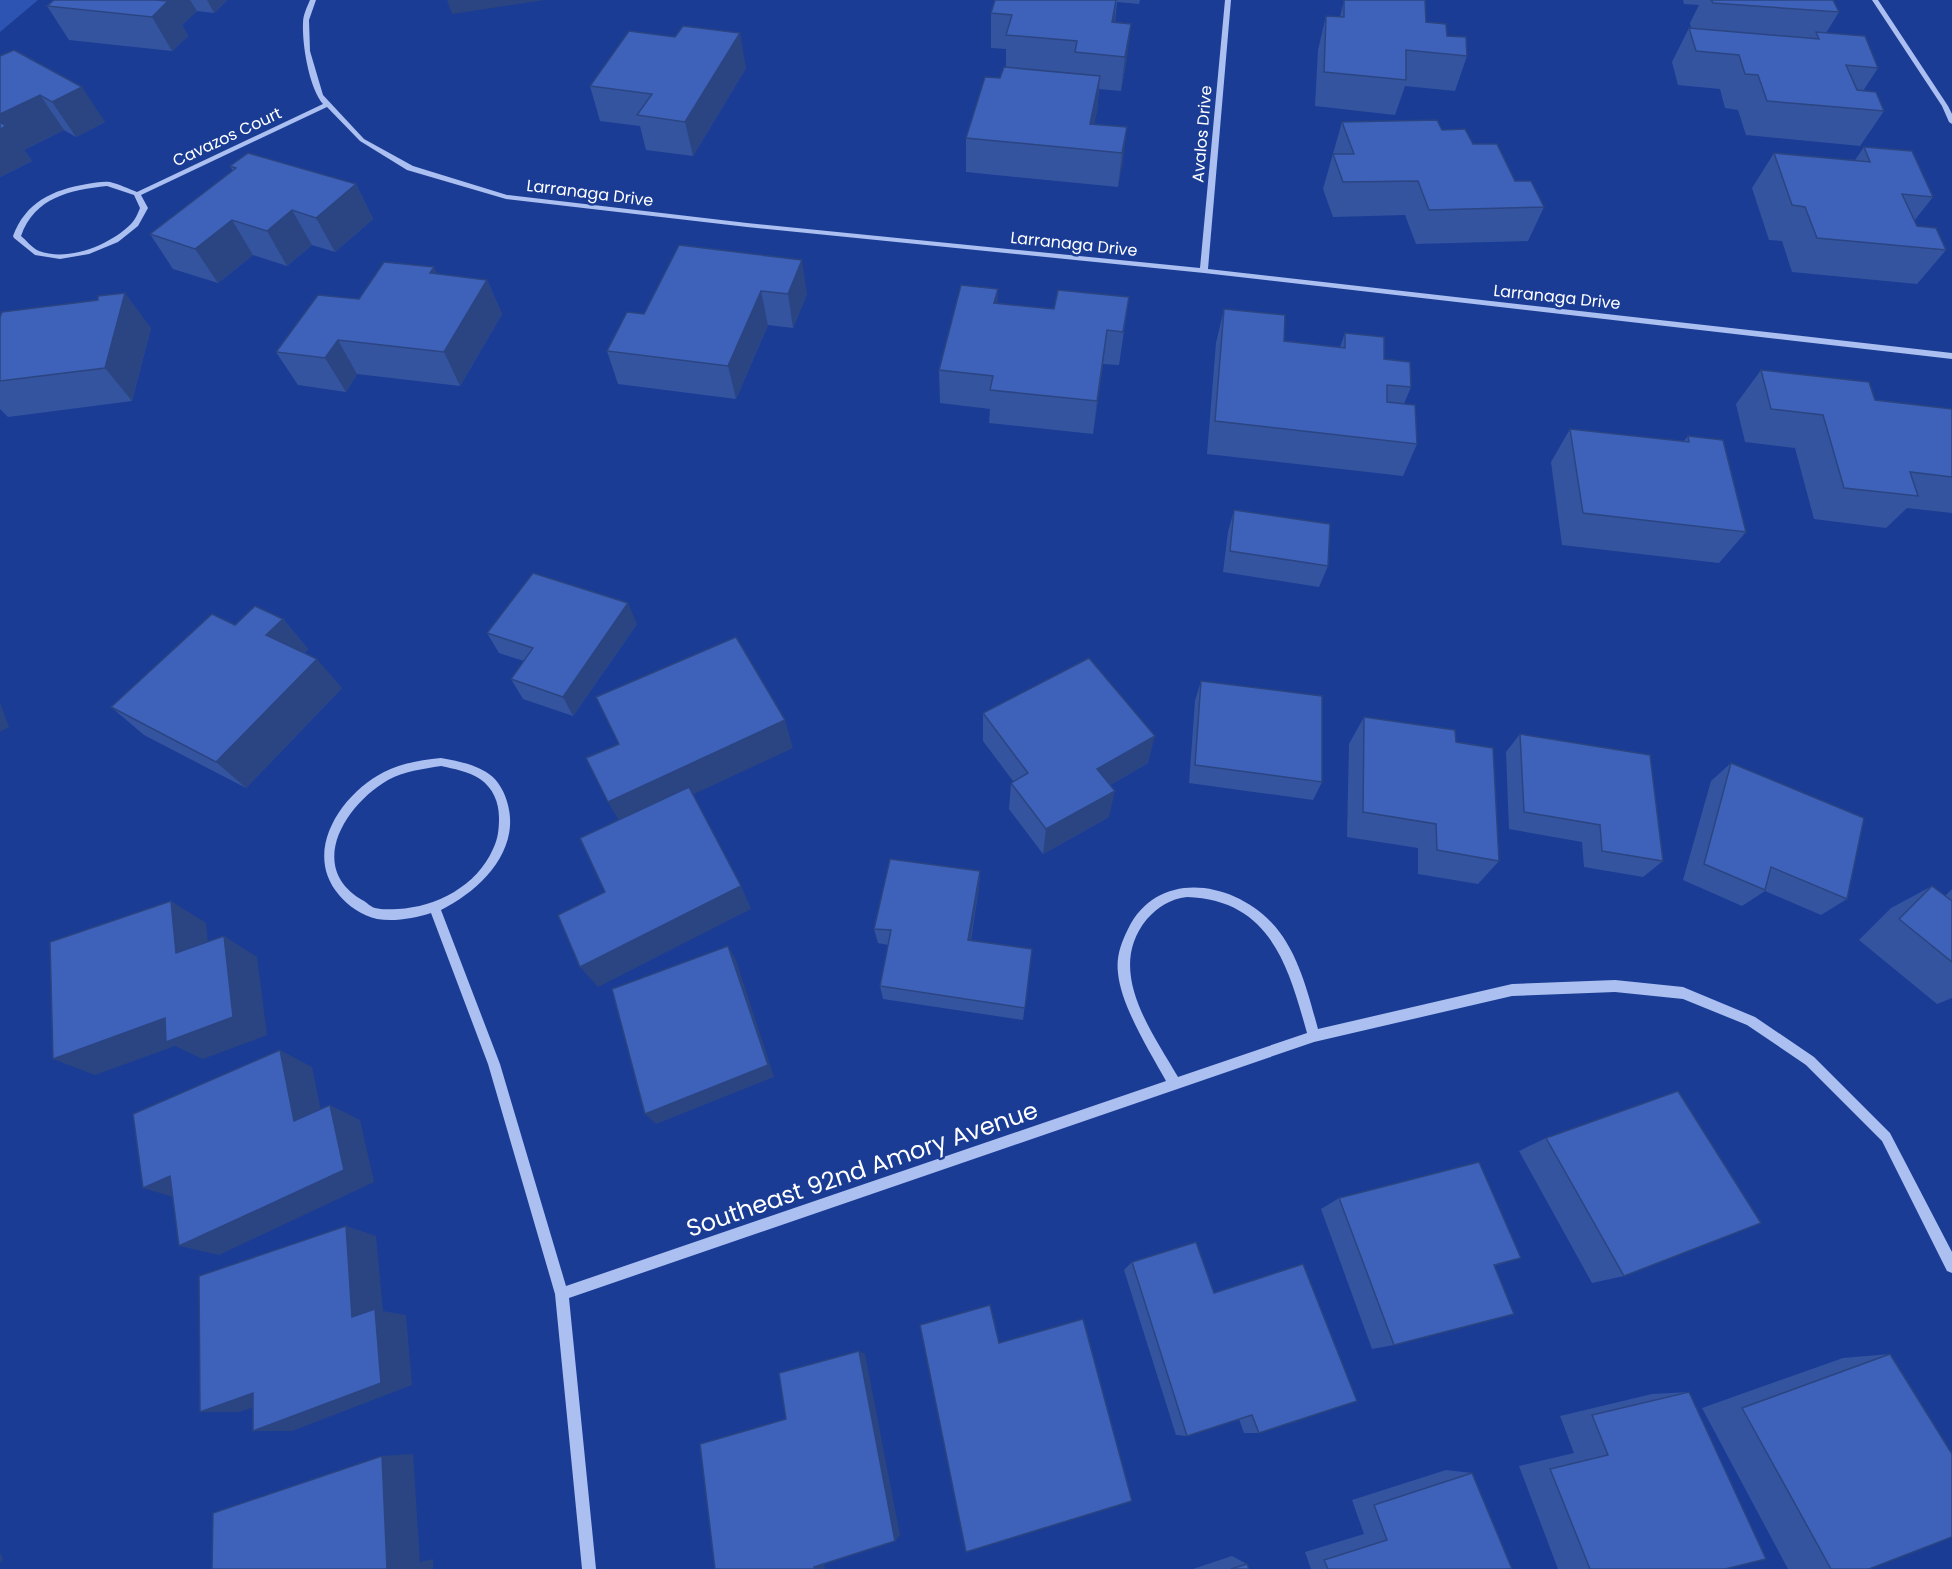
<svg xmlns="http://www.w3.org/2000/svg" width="1952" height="1569" font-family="Poppins,sans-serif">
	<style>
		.green { fill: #2d54b2 }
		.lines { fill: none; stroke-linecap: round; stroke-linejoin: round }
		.minor { fill: #abbff0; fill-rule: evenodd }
		.wall { fill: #3554a0 }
		.shaded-wall { fill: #2b4582 }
		.building { fill: #3e62ba; stroke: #2b4582; stroke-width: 1.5 }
		.labels { text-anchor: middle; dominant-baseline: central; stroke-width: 5; stroke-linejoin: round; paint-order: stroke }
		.far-street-label { font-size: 16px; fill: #fff; stroke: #1a3c94 }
		.near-street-label { font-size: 24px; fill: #fff; stroke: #1a3c94 }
	</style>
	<rect width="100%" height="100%" fill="#1a3c94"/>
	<polygon class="green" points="0,0 38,0 0,32"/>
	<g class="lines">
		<g class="minor">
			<path d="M310,0H316L309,20L310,51L323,95L364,139L413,166L507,195L747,223L1200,268L1225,0H1231L1208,269L1952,353V359L1204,273L747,227L506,199L407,170L360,141L327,107L141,195L148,208L138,226L118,242L89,254L60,259L35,255L14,238L13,236C26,202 52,190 87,184C94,183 103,181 110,182C119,184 129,189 137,192L323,104C309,88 302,44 303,23C303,15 307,7 310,0ZM107,186L134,195L140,208C138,213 135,220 131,224C110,245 68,262 39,251C32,248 26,240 21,236C35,197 70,190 107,186Z"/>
			<polygon points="1872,0 1878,0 1948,106 1952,114 1952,124 1949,122 1942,106"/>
			<path d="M441,758C457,761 475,764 489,774C499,781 505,793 508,805C520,852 479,891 441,910L500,1064L566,1286L1166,1081C1150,1052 1121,1006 1118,973C1116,957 1121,943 1128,929C1157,870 1230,880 1271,922C1298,950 1308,993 1318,1029L1512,984L1615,980L1683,987L1755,1017L1814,1057L1890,1133L1952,1252V1273L1947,1271L1882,1141L1806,1065L1747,1025L1683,999L1615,992L1512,996L1314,1042L569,1298L596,1569H582L555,1294L488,1064L431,913C415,918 395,922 377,919C363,916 348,906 339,895C302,852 341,794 384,772C402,763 421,760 441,758ZM441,766C454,769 468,771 480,779C493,788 499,802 499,818C499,829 498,839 493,849C477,886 436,907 398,909C391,909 382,910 375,908C371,907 367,903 364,901C305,868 345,805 388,780C404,771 423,769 441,766ZM1187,897C1270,900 1288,965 1307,1033L1178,1077C1151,1030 1105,970 1147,919C1158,907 1170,899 1187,897Z"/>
		</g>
	</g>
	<g class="wall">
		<polygon points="54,0 227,0 214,13 197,11 182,25 188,36 172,51 69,40 47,6"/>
		<polygon points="995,0 1140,0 1139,4 1117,2 1115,22 1127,58 1121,91 1099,89 1097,111 1094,124 1127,127 1118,187 966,172 966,138 1006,68 1006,49 991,48 991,13"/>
		<polygon points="1344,0 1426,22 1447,36 1467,56 1455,91 1405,86 1395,115 1315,106 1318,50 1326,16 1340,17"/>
		<polygon points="1683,0 1833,0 1839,12 1826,33 1878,68 1863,91 1884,111 1860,146 1746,135 1738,110 1725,108 1720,89 1678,85 1672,62 1689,28 1691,28 1690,23 1699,5 1684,4"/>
		<polygon points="0,56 105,122 76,137 64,130 24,150 32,161 0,177"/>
		<polygon points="746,68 693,156 646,150 640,126 600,121 590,86"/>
		<polygon points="1342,122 1442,130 1473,144 1544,207 1528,241 1416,244 1405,215 1333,217 1323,189"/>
		<polygon points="1864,147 1933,197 1914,221 1917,226 1946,250 1917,284 1792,272 1782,241 1769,240 1752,188 1774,153 1855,160"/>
		<polygon points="230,166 356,184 373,219 335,252 312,245 287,266 253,255 218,283 173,269 150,234 233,171"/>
		<polygon points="679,245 807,294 793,328 768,325 736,399 618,384 607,351 644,314"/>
		<polygon points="437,274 487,280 502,314 460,386 357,374 346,392 298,385 276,352 359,299"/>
		<polygon points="998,289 997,304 1054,309 1129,297 1119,365 1103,364 1093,434 989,423 990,409 940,403 939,370"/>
		<polygon points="98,300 151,328 132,401 8,417 0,409 0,317"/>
		<polygon points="1224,309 1284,341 1340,347 1345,333 1384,359 1411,387 1404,404 1417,444 1403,476 1207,454 1216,343"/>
		<polygon points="1761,370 1875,400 1952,409 1952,513 1907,508 1886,528 1814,519 1795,448 1745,442 1736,404"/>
		<polygon points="1570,429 1684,441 1688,436 1746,532 1719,563 1562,545 1551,462"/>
		<polygon points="1234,510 1328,566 1319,587 1223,572 1228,532"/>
		<polygon points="283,619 308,649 304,653 342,688 246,788 144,735 111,707 235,625"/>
		<polygon points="637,624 573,716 523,699 511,679 524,661 499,653 487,633"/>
		<polygon points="1201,681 1322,782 1313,800 1189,783 1195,701"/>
		<polygon points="983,713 1148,763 1110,785 1109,817 1043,854 1009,809 1011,783 1013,781 983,741"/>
		<polygon points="1364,717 1456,742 1499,861 1478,884 1418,874 1418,848 1347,837 1349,744"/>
		<polygon points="1520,734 1663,861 1643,877 1584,867 1582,842 1509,829 1506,752"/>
		<polygon points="1731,763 1847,899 1821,915 1765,891 1742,906 1683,880 1711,781"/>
		<polygon points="980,871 979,887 971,940 1032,949 1023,1020 883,999 880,986 888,945 878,943 874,929"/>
		<polygon points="1932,886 1945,896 1952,889 1952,998 1937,1004 1859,940 1891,908"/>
		<polygon points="1546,1138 1624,1276 1592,1283 1519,1151"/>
		<polygon points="1339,1198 1521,1258 1494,1266 1394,1345 1372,1349 1321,1209"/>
		<polygon points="1196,1242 1259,1433 1244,1433 1239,1419 1187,1436 1176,1435 1124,1270 1132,1262"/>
		<polygon points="1890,1354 1869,1569 1788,1569 1702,1408 1843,1358"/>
		<polygon points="1689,1392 1725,1569 1558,1569 1519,1466 1574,1453 1560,1416 1652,1394"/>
		<polygon points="1446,1470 1472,1473 1512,1569 1311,1569 1305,1552 1364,1534 1352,1500"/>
		<polygon points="1232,1556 1247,1564 1249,1569 1193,1569"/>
	</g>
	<g class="shaded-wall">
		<polygon points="153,0 190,0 197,11 182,25 188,36 172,51 152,17"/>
		<polygon points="207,0 227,0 214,13"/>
		<polygon points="447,0 545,0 452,14"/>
		<polygon points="1116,0 1114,29 1109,57 1112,22"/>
		<polygon points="1131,24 1127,58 1121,91 1125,57"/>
		<polygon points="740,33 746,68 693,156 685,122"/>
		<polygon points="1100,76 1097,111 1089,149 1090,124"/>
		<polygon points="82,87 105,122 76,137 52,102"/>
		<polygon points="40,95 64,130 24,150 32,161 0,177 0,114"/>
		<polygon points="1127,127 1123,162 1118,187 1122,153"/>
		<polygon points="356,184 373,219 335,252 316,218"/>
		<polygon points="292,210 312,245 287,266 267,231"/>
		<polygon points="232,220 253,255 218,283 195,249"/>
		<polygon points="802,260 807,294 793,328 788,294"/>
		<polygon points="434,267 450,302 430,273"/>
		<polygon points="487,280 502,314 460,386 444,352"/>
		<polygon points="998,289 997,323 994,303"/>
		<polygon points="761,291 768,325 736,399 728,366"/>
		<polygon points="125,293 151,328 132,401 105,368"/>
		<polygon points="1107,330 1103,364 1093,434 1097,401"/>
		<polygon points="338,340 357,374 346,392 325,358"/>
		<polygon points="628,603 637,624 573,716 563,697"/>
		<polygon points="283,619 308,649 293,664 266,635"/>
		<polygon points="317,659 342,688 246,788 216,762"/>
		<polygon points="0,703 9,727 0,732"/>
		<polygon points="785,720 793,748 623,827 608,802"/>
		<polygon points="1155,736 1148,763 1092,795 1097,769"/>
		<polygon points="1115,791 1109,817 1043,854 1046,829"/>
		<polygon points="980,871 979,887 968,954 968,940"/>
		<polygon points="741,886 751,909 598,987 580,967"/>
		<polygon points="171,901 206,923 211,973 176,953"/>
		<polygon points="224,936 257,957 267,1035 203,1059 175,1046 95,1075 53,1059"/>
		<polygon points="728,946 736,960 774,1077 656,1124 645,1114"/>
		<polygon points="280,1050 312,1067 326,1135 294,1121"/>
		<polygon points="330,1105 360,1120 374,1182 219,1255 179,1246"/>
		<polygon points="170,1176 183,1200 143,1188"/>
		<polygon points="346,1226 376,1236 383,1311 406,1315 412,1385 292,1431 253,1431 352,1317"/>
		<polygon points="859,1351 865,1354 900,1535 895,1541"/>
		<polygon points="253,1393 290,1394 240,1412 200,1412"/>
		<polygon points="413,1454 420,1562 433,1559 433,1569 387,1569 382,1456"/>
		<polygon points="0,1552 3,1560 0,1563"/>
		<polygon points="823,1559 825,1569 815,1569 814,1567"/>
	</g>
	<g class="building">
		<polygon points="54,0 155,0 168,1 152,17 47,6"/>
		<polygon points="995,0 1116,0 1112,22 1131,24 1125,57 1075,52 1077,41 1006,35 1012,15 991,13"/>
		<polygon points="1344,0 1425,0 1426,22 1446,24 1447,36 1466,37 1467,56 1406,50 1406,80 1324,72 1326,16 1344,17"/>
		<polygon points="1711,0 1833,0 1839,12 1713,3"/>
		<polygon points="683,26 740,33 685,122 637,115 652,94 590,86 629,31 675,37"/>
		<polygon points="1689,28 1819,39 1816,32 1865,36 1878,68 1846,65 1857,90 1876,92 1884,111 1767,101 1758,75 1745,74 1739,55 1696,51"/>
		<polygon points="14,50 82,87 52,102 40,95 0,114 0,56"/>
		<polygon points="1004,67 1100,76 1090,124 1127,127 1122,153 966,138 985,77 1000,78"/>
		<polygon points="1437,120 1442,130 1465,129 1473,144 1497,144 1515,181 1531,181 1544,207 1429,210 1418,181 1343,182 1333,154 1354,154 1342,122"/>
		<polygon points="0,122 6,126 0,129"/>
		<polygon points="1864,147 1912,151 1933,197 1902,194 1917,226 1936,228 1946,250 1817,238 1805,207 1792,205 1774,153 1870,162"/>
		<polygon points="248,153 356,184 316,218 292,210 267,231 232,220 195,249 150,234 236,168 230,166"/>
		<polygon points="679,245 802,260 788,294 761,291 728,366 607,351 627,312 644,314"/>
		<polygon points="384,262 434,267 430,273 487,280 444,352 338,340 325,358 276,352 318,295 359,299"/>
		<polygon points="961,285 998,289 994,303 1054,309 1058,290 1129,297 1123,332 1107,330 1097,401 990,390 993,376 939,370"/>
		<polygon points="125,293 105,368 0,381 0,317 2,312 98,300 98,296"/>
		<polygon points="1224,309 1285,315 1284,341 1345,348 1345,333 1384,337 1384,359 1410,362 1411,387 1387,385 1387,402 1415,405 1417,444 1215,421"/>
		<polygon points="1761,370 1869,382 1875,400 1952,409 1952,477 1910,472 1918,496 1844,488 1823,415 1771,409"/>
		<polygon points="1570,429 1689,442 1688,436 1723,440 1746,532 1583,513"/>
		<polygon points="1234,510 1330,524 1328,566 1230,551"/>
		<polygon points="533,573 628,603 563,697 511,679 533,648 487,633"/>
		<polygon points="255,606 283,619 266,635 317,659 216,762 111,707 212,614 235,625"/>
		<polygon points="736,637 785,720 608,802 586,758 619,744 596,697"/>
		<polygon points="1089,658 1155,736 1097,769 1115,791 1046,829 1011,783 1028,773 983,713"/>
		<polygon points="1201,681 1322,696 1322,782 1195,765"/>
		<polygon points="1364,717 1455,730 1456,742 1493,748 1499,861 1437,850 1436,824 1363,812"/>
		<polygon points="1520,734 1650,755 1663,861 1602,851 1600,825 1524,812"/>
		<polygon points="1731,763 1864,818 1847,899 1771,867 1765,890 1704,864"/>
		<polygon points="689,787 741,886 580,967 558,915 605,892 580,838"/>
		<polygon points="890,859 980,871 968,940 1032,949 1025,1008 880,986 891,930 874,929"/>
		<polygon points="1932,886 1952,901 1952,962 1899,919"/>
		<polygon points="171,901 176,953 224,936 233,1017 166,1042 165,1018 53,1059 50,942"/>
		<polygon points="728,946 768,1065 645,1114 612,989"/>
		<polygon points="280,1050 294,1121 330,1105 344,1170 179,1246 170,1176 143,1188 133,1114"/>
		<polygon points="1678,1091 1761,1223 1624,1276 1546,1138"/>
		<polygon points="1479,1162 1521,1258 1494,1265 1514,1314 1394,1345 1339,1198"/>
		<polygon points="346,1226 352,1317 375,1309 381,1383 253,1431 253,1393 200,1412 199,1276"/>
		<polygon points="1196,1242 1214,1293 1303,1264 1357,1401 1259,1433 1252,1415 1187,1436 1132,1262"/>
		<polygon points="990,1305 999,1343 1083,1319 1132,1501 966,1552 920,1325"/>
		<polygon points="859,1351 895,1541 814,1567 815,1569 715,1569 700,1444 786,1419 779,1373"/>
		<polygon points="1890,1354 1952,1454 1952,1537 1869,1569 1831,1569 1742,1408"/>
		<polygon points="1689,1392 1766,1559 1725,1569 1590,1569 1550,1469 1608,1455 1592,1415"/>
		<polygon points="382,1456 387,1569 212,1569 213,1513"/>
		<polygon points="1472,1473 1512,1569 1328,1569 1324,1560 1387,1540 1374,1505"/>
		<polygon points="1247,1564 1249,1569 1231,1569"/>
		<polygon points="401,1567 401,1569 391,1569"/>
	</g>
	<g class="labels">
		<g class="far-street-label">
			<text transform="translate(1202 134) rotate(-85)">Avalos Drive</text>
			<text transform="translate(227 137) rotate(-25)">Cavazos Court</text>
			<text transform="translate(590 193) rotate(7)">Larranaga Drive</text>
			<text transform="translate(1074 244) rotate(6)">Larranaga Drive</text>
			<text transform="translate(1557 297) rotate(6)">Larranaga Drive</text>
		</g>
		<g class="near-street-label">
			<text transform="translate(862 1169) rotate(-19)">Southeast 92nd Amory Avenue</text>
		</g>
	</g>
</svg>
